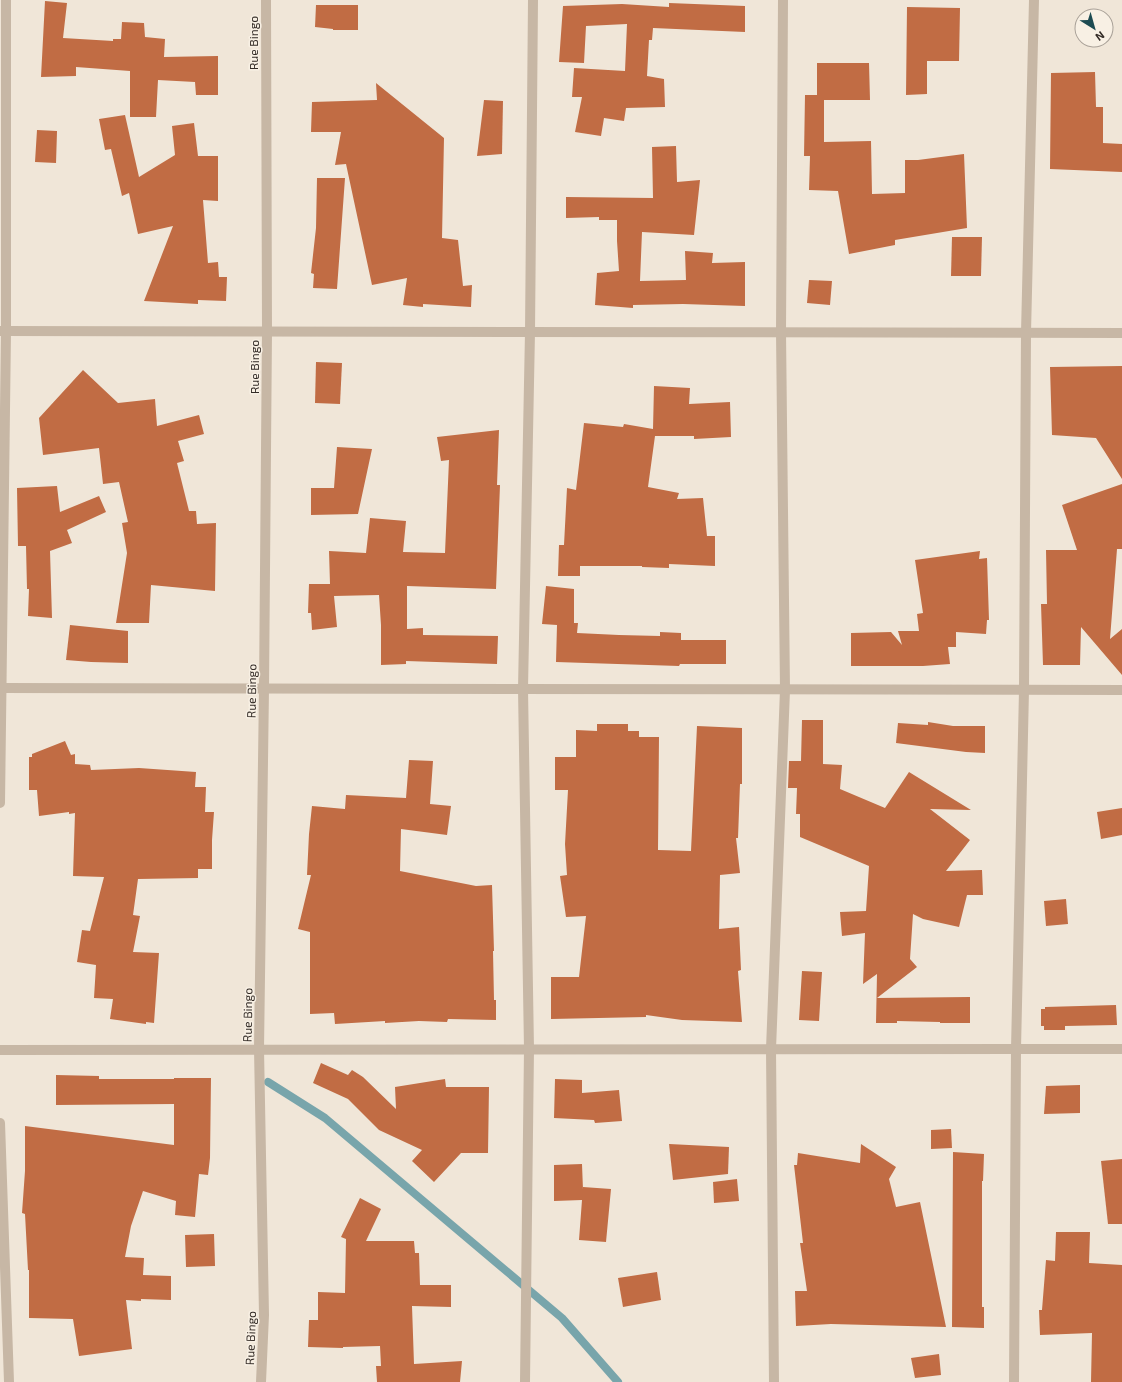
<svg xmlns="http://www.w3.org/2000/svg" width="1122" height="1382" font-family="'Exo 2',sans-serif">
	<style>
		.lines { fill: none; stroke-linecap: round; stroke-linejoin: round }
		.stream { stroke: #78a5ab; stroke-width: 8 }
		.building { fill: #c16c44 }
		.street { stroke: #c7b7a5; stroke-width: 10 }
		.labels { text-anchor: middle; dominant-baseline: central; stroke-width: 3; stroke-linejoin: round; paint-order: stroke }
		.street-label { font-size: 12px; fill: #332b26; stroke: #f8f0e4 }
	</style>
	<rect width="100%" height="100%" fill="#f0e6d8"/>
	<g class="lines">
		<polyline class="stream" points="268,1082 325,1118 562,1318 618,1382"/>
	</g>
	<g class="building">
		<polygon points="45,1 67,3 63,38 113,41 113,39 121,39 122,22 144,23 145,37 165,39 164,57 218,56 218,95 196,95 195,82 158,80 156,117 130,117 130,71 76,67 76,76 41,77"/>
		<polygon points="669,3 745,6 745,32 653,28 652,40 649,40 647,76 664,79 665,107 626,108 624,121 604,118 601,136 575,132 582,97 572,97 574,68 625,71 627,24 586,26 584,63 559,62 563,6 622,4 669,7"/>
		<polygon points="316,5 358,5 358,30 333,30 333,29 315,27"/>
		<polygon points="907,7 960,8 959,61 927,61 927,94 906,95"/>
		<polygon points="817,63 869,63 870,100 824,100 824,142 871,141 872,194 905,193 905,160 918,160 964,154 967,228 895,240 895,245 849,254 838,191 809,190 810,156 804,156 805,95 817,95"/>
		<polygon points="1095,72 1096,107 1103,107 1103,143 1122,144 1122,172 1050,169 1051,73"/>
		<polygon points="376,83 444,138 442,238 458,240 463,286 472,285 471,307 423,304 423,307 403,305 407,278 372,285 346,164 335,165 341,132 311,132 312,102 377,100"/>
		<polygon points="484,100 503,101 502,154 477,156"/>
		<polygon points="125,115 139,177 175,155 172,126 194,123 198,156 218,156 218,201 203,200 208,263 218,262 219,277 227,277 226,301 198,300 198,304 144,301 173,226 138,234 129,193 122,196 111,149 105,150 99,119"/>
		<polygon points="37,130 57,131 56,163 35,162"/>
		<polygon points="676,146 677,182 700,180 694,235 642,232 640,281 686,280 685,251 713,253 712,263 745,262 745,306 683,304 633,305 633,308 595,305 597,273 619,271 617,241 617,220 599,220 599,217 566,218 566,197 653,198 652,147"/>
		<polygon points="317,178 345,178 337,289 313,288 314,274 311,273 316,228"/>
		<polygon points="952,237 982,237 981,276 951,276"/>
		<polygon points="809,280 832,281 830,305 807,303"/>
		<polygon points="316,362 342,363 340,404 315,403"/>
		<polygon points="1122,366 1122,479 1096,438 1052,435 1050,367"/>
		<polygon points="83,370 118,403 155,399 157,426 199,415 204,434 178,441 184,461 177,463 189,511 196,511 197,524 216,523 215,591 151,585 149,623 116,623 127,553 122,523 128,522 119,482 103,484 99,448 43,455 39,418"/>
		<polygon points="654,386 690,388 689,404 730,402 731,437 694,439 694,436 655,436 648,487 679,493 677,499 703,498 707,536 715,536 715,566 669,564 669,568 642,567 642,566 580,566 580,576 558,576 559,545 564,545 567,488 576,490 584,423 623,427 624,424 653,429"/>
		<polygon points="499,430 497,485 500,485 496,589 407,586 407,629 423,628 423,635 498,636 497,664 406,661 406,664 381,665 381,625 379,595 334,596 337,627 312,630 311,613 308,613 309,584 330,584 329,551 366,553 370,518 406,521 403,552 445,553 449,460 441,461 437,437"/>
		<polygon points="337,447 372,449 358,514 311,515 311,488 334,488"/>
		<polygon points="1122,484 1122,549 1117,549 1110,639 1122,629 1122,675 1081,627 1080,665 1043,665 1041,604 1047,604 1046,550 1077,550 1062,505"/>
		<polygon points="57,486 60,512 99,496 106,512 67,530 72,543 50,551 52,618 28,616 29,589 27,589 26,546 18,546 17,488"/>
		<polygon points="980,551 979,559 987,558 989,620 987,620 986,634 956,632 956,647 948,647 950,664 923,666 851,666 851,633 891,632 902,645 898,631 919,631 917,614 923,613 915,560"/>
		<polygon points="546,586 574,589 574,623 578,623 577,633 619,635 660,636 660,632 681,633 681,640 726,640 726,664 680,664 679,666 556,662 557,625 542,624"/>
		<polygon points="70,625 128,631 128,663 91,662 66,660"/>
		<polygon points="802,720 823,720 823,764 842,765 840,789 885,808 909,772 971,810 930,809 970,840 946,871 982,870 983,895 967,895 959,927 923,919 913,914 910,959 917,967 877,998 970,997 970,1023 940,1023 940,1022 897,1021 897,1023 876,1023 877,974 863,984 865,933 842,936 840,912 866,911 869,866 800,837 800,814 796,814 797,788 788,788 789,761 801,761"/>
		<polygon points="928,722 953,726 985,726 985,753 966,752 896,743 898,723 928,725"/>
		<polygon points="597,724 628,724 628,731 639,731 639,737 659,737 658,850 691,851 697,726 742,728 742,784 740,784 738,838 736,838 740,873 720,875 719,929 739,927 741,970 738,971 742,1022 682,1020 646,1015 646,1017 551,1019 551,977 579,977 586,916 566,917 560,876 567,875 565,844 568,790 555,790 555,757 576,757 576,730 597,731"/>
		<polygon points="65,741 71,755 75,754 75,764 90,765 91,770 139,768 196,772 195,787 206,787 205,812 214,812 212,840 212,869 198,869 198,878 138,879 133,915 140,916 133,952 159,953 154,1023 146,1022 146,1024 110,1019 113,999 94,998 96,965 77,962 82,930 90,931 104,877 73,876 75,813 69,814 69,812 39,816 37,790 29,790 29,757 32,757 32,754"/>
		<polygon points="409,760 433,761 430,804 451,806 447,835 401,829 400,871 476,886 492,885 494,951 493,951 494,1000 496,1000 496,1020 448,1019 447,1022 419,1021 385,1023 385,1021 335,1024 334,1013 310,1014 310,932 298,929 311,875 307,875 309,834 312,806 345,809 346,795 406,798"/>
		<polygon points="1122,808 1122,835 1101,839 1097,812"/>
		<polygon points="1066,899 1068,924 1046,926 1044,901"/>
		<polygon points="802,971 822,972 819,1021 799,1020"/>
		<polygon points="1116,1005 1117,1025 1065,1026 1065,1030 1044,1030 1044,1026 1041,1026 1041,1009 1045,1009 1045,1007"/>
		<polygon points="321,1063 348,1075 352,1070 363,1077 396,1109 395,1087 445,1079 446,1087 489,1087 488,1153 461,1153 434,1182 412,1161 422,1150 379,1130 348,1099 313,1083"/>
		<polygon points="56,1075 99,1076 99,1079 174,1079 174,1078 211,1078 210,1158 208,1175 199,1174 195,1217 175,1215 176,1201 143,1191 131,1226 125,1257 144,1258 143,1275 171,1276 171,1300 141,1299 141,1301 126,1300 132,1349 79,1356 73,1319 29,1318 29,1270 28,1270 25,1214 22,1213 25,1171 25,1126 174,1145 174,1104 56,1105"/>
		<polygon points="555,1079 582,1080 582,1093 619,1090 622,1121 595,1123 594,1120 554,1118"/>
		<polygon points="1080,1085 1080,1113 1044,1114 1046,1086"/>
		<polygon points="951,1129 952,1148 931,1149 931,1130"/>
		<polygon points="669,1144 729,1147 728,1174 673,1180"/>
		<polygon points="861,1144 896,1167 889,1179 896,1207 920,1202 946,1327 831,1324 796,1326 795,1291 807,1291 800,1243 803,1243 794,1165 797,1165 798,1153 860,1163"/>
		<polygon points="953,1152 984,1154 983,1181 982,1181 982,1307 984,1307 984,1328 952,1327"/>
		<polygon points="1122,1159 1122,1224 1108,1224 1101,1161"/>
		<polygon points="582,1164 583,1190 583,1187 611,1189 606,1242 579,1240 582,1200 554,1201 554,1165"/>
		<polygon points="737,1179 739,1201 714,1203 713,1182"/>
		<polygon points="360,1198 381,1209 366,1241 414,1241 415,1253 419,1253 420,1285 451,1285 451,1307 412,1306 414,1364 462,1361 460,1382 377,1382 376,1366 381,1366 380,1346 343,1347 343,1348 308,1347 309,1320 318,1320 318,1292 345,1293 346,1239 341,1237"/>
		<polygon points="1056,1232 1090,1232 1089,1263 1122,1265 1122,1382 1091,1382 1092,1333 1040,1335 1039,1310 1042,1310 1046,1260 1055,1261"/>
		<polygon points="214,1234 215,1266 186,1267 185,1235"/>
		<polygon points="657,1272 661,1300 623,1307 618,1278"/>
		<polygon points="939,1354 941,1375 915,1378 911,1358"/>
	</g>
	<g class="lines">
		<g class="street">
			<polyline points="0,331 1122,333"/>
			<polyline points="0,688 1122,690"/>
			<polyline points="0,803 6,331 6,0"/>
			<polyline points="0,1050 1122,1049"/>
			<polyline points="0,1123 9,1382"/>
			<polyline points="261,1382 264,1315 259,1049 264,689 267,331 266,0"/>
			<polyline points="525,1382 529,1049 523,689 530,332 533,0"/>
			<polyline points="774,1382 771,1049 785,690 781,332 783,0"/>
			<polyline points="1014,1382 1016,1049 1024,690 1026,333 1034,0"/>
		</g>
	</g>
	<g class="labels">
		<g class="street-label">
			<text transform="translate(253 43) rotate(-90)">Rue Bingo</text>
			<text transform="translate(254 367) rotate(-90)">Rue Bingo</text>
			<text transform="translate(251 691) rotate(-89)">Rue Bingo</text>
			<text transform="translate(247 1015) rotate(-89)">Rue Bingo</text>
			<text transform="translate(250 1338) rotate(-88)">Rue Bingo</text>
		</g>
	</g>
	<g transform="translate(1094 28) rotate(143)"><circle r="19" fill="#f8f0e4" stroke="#a9a198"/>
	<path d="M0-3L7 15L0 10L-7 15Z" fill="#1d4b52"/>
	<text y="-6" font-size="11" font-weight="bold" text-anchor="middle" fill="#332b26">N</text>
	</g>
</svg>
